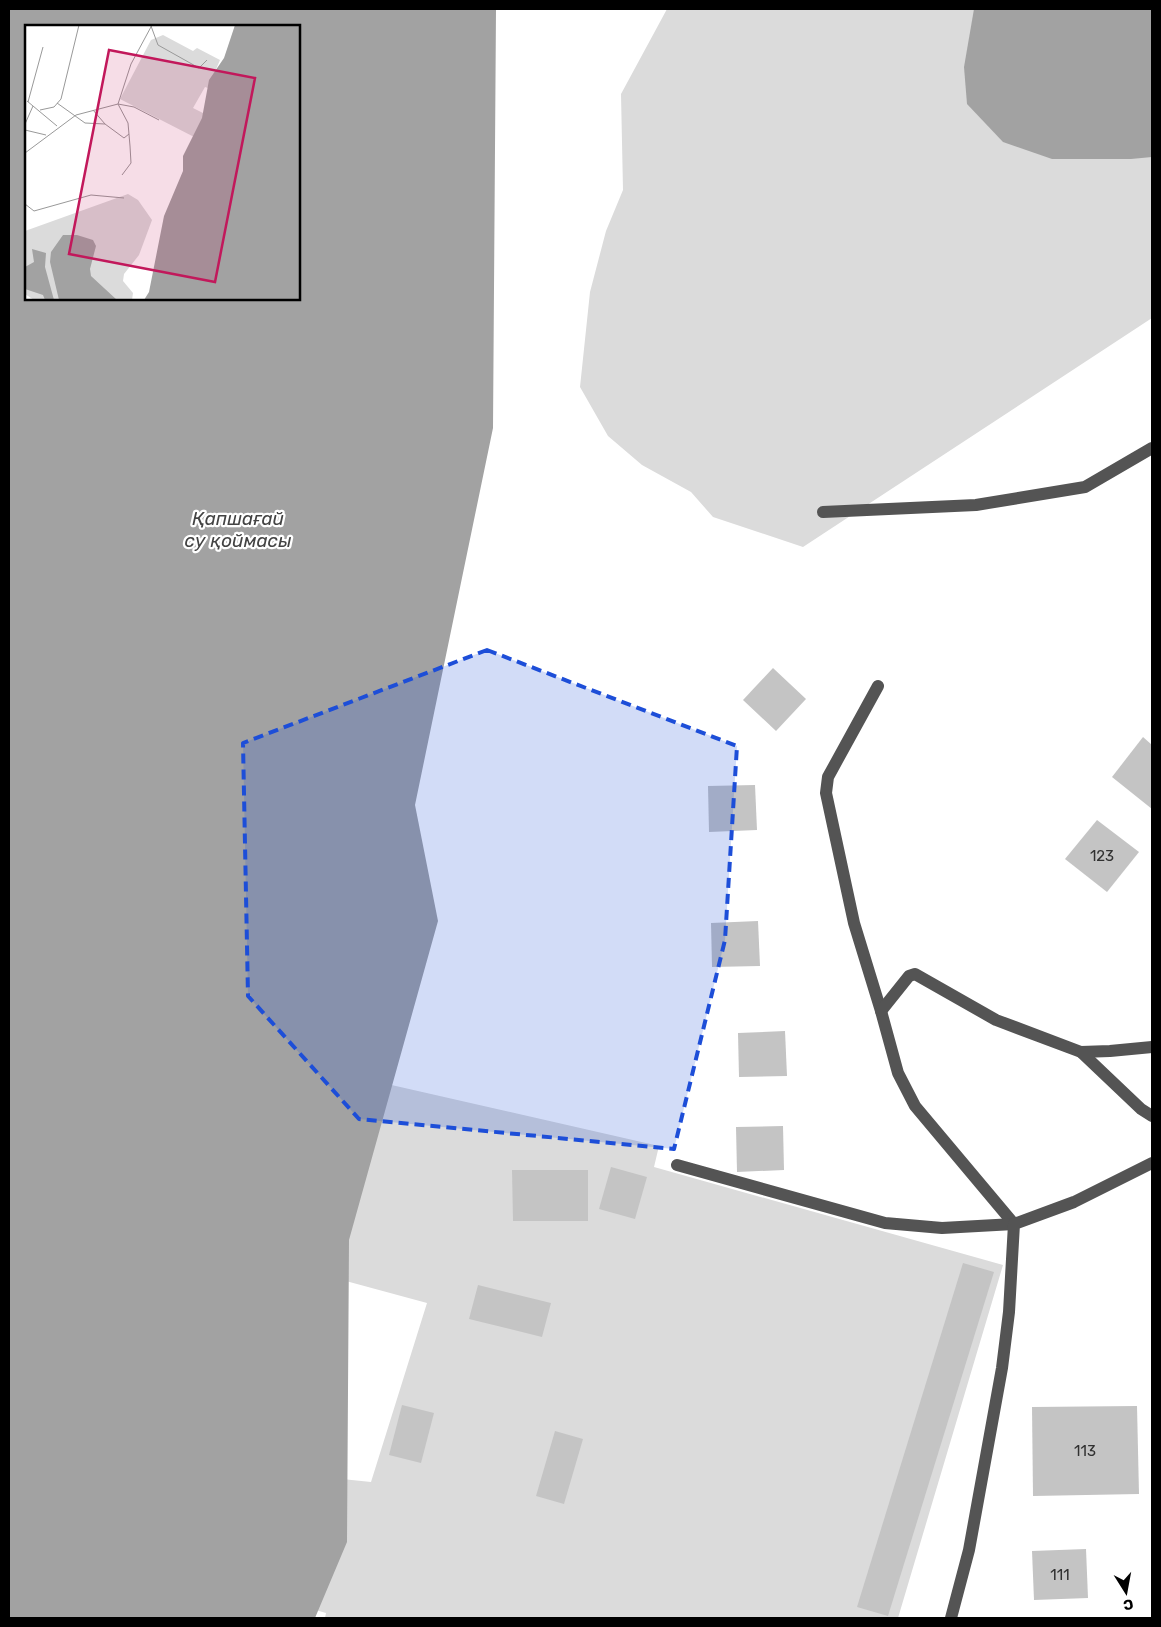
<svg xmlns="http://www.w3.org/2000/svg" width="1161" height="1627" font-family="Rubik,sans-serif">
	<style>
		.green { fill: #dbdbdb }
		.water { fill: #a2a2a2; fill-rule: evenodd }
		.building { fill: #c4c4c4 }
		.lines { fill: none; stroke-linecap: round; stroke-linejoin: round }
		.minor { stroke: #545454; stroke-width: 12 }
		.marked { fill: #1d4ed8; fill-opacity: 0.2; stroke: #1d4ed8; stroke-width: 4; stroke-dasharray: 10 6; stroke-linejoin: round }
		.labels { text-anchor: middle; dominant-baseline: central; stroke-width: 4.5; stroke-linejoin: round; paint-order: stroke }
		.number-label { font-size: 15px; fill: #313131 }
		.water-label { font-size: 19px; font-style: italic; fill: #434343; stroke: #fff }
		.inset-road { fill: none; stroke: #999; stroke-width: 1 }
		.view { fill: #c2185b; fill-opacity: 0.15; stroke: #c2185b; stroke-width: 2.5 }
		.inset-edge { fill: none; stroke: #000; stroke-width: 2.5 }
	</style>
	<rect width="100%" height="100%" fill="#fff"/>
	<g class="green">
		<polygon points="667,9 1152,9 1152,318 803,547 713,517 691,492 642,465 608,436 580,387 590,292 606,231 623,190 621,94"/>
		<polygon points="330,1071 659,1146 654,1167 1003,1265 898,1618 325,1618 326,1613 305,1607 342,1479 371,1482 427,1303 309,1271"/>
	</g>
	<g class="water">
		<path d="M9,9H496L493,428L415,805L438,921L349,1240L347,1542L315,1618H9ZM26,26H299V299H26Z"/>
		<polygon points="974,9 1152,9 1152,157 1131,159 1052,159 1003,142 967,104 964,67"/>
	</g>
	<g class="building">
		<polygon points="773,668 806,699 776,731 743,700"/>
		<polygon points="1143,737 1152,745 1152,809 1112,777"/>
		<polygon points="755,785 757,830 709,832 708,786"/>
		<polygon points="1097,820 1139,852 1107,892 1065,859"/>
		<polygon points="758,921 760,966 712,967 711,923"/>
		<polygon points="785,1031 787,1076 739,1077 738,1033"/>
		<polygon points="783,1126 784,1170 737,1172 736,1127"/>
		<polygon points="611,1167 647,1177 635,1219 599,1209"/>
		<polygon points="512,1170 588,1170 588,1221 513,1221"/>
		<polygon points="963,1263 994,1272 888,1616 857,1607"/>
		<polygon points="478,1285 551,1303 542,1337 469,1319"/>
		<polygon points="402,1405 434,1413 421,1463 389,1455"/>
		<polygon points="1137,1406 1139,1494 1033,1496 1032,1407"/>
		<polygon points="555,1431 583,1439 564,1504 536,1496"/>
		<polygon points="1086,1549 1088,1598 1034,1600 1032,1551"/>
	</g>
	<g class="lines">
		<g class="minor">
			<polyline points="823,512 976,505 1085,487 1152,448"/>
			<polyline points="878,686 828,777 826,793 854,923 881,1011 898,1073 915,1106 1014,1224"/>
			<polyline points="881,1011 909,976 915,974 996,1020 1081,1052 1110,1051 1152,1047"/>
			<polyline points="1081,1052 1141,1109 1152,1116"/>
			<polyline points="677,1165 885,1223 942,1228 1014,1224"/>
			<polyline points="951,1618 969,1550 1002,1368 1009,1312 1014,1224 1074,1202 1152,1163"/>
		</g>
	</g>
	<path class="marked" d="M487,650L737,746L725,940L674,1149L359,1119L248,996L243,743Z"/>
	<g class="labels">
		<g class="number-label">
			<text x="1102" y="856">123</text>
			<text x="1085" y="1451">113</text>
			<text x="1060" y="1575">111</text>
		</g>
		<g class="water-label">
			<text x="238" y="518">Қапшағай<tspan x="238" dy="22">су қоймасы</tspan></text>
		</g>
	</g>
	<g transform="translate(25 25)">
		<rect width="275" height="275" fill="#fff"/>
		<path d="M138,10L168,26L172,23L195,35L183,63L180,62L168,83L182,90L175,115L95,74L126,15ZM103,169L113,175L127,195L114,230L99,249L98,256L108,268L107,275H9L0,269V206Z" fill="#dbdbdb"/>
		<path d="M210,0H275V275H119L124,267L139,191L158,146V131L177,93L184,55L199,33ZM38,210H52L68,215L71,221L65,244L66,251L92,275H34L25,237L26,227ZM7,224L21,228L20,242L29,275H20L18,270L0,264V242L9,237Z" fill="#a2a2a2"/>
		<path class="inset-road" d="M126,1L133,20L174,43L182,35M2,76L32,101M3,77L18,22M32,78L60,98L80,99L99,113L104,109M93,79L103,98L105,121L106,138L97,150M93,79L109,82L134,95M15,85L29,82L36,74L54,0M68,85L80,99M0,99L8,81M0,105L21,110M0,128L51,90L93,79L106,39L127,0M0,179L9,186L66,170L99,173"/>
		<path class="view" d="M84,25L230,53L190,257L44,229Z"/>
		<rect width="275" height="275" class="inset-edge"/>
	</g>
	<rect width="1161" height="1627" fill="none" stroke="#000000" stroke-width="20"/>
	<g transform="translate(1126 1592) rotate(169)" stroke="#ffffff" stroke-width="4" paint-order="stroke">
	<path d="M0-4L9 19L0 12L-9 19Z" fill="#000000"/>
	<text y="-8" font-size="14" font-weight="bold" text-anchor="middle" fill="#000000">С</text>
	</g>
</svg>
